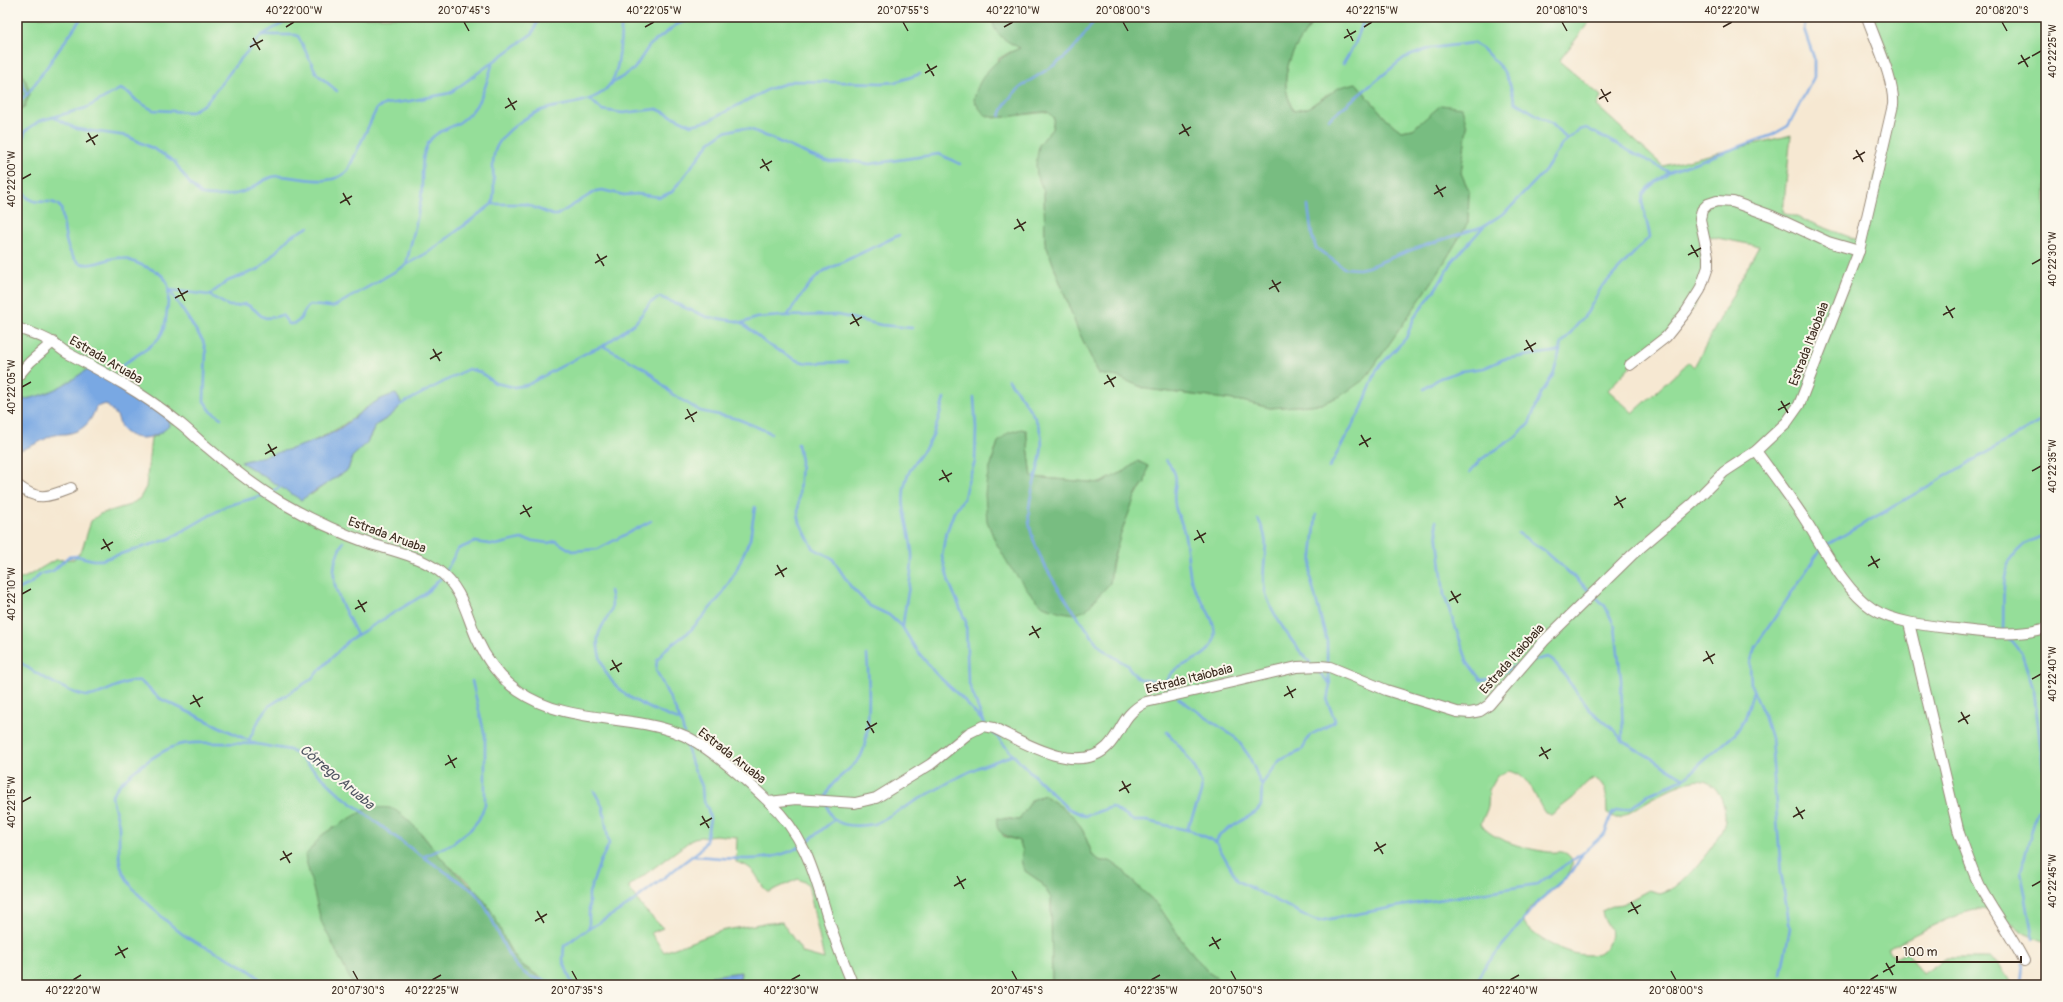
<svg xmlns="http://www.w3.org/2000/svg" width="2063" height="1002" font-family="Pangolin,sans-serif">
	<style>
		.green { fill: #95de99; stroke: #68845c; fill-rule: evenodd }
		.forest { fill: #78bd81; stroke: #5a7450 }
		.water { fill: #79a8e3; stroke: #5a6980 }
		.lines { fill: none; stroke-linecap: round; stroke-linejoin: round }
		.stream { stroke: #79a8e3; stroke-width: 2.5 }
		.minor-casing { stroke: #988978; stroke-width: 12 }
		.minor { stroke: #fff; stroke-width: 10 }
		.ticks { fill: none; stroke: #3b2a1e; stroke-width: 1.5 }
		.labels { text-anchor: middle; dominant-baseline: central; stroke-width: 4; stroke-linejoin: round; paint-order: stroke }
		.street-label { font-size: 13px; fill: #3b2a1e; stroke: #fbf7ec }
		.water-label { font-size: 14px; font-style: italic; fill: #515663; stroke: #fbf7ec }
		.neatline { fill: none; stroke: #3b2a1e; stroke-width: 1.5 }
		.ticks-label { font-size: 10px; text-anchor: middle; fill: #3b2a1e }
	</style>
	<rect width="100%" height="100%" fill="#fbf7ec"/>
	<filter id="ink" filterUnits="userSpaceOnUse"><feTurbulence type="fractalNoise" baseFrequency=".025" numOctaves="2"/><feDisplacementMap in="SourceGraphic" scale="8" xChannelSelector="R" yChannelSelector="G"/><feConvolveMatrix kernelMatrix="1 2 1 2 8 2 1 2 1" color-interpolation-filters="sRGB"/></filter>
	<filter id="wash" filterUnits="userSpaceOnUse"><feTurbulence type="fractalNoise" baseFrequency=".012" numOctaves="4" result="noise"/><feDisplacementMap in="SourceGraphic" scale="16" xChannelSelector="R" yChannelSelector="G"/><feGaussianBlur stdDeviation="0.9" result="paint"/><feColorMatrix in="noise" values="0 0 0 0 0 0 0 0 0 0 0 0 0 0 0 0 0 1.4 0 .05"/><feComposite in="paint" operator="in"/></filter>
	<g filter="url(#wash)">
		<rect width="100%" height="100%" fill="#f6e8d2"/>
		<path class="green" d="M17,17H993V21L1010,43L1021,48L1010,52L998,59L994,118L1048,112L1054,118L1052,129L1039,145L1037,175L1044,192L1045,242L1077,328L1099,374L1118,377L1146,389L1242,401L1270,408L1321,404L1365,379L1434,279L1468,223L1469,191L1461,173L1467,126L1421,122L1413,129L1401,131L1387,120L1356,83L1325,96L1308,108L1294,111C1274,74 1294,45 1318,17H1593L1559,61L1601,96L1597,106L1663,166L1791,135L1783,212L1860,241L1894,95L1865,17H2046V942C2039,939 2032,937 2026,934C2012,926 2002,915 1987,910C1969,904 1907,939 1888,948L1895,958L1907,952L1923,974L1946,958H1989L1999,964L2012,985H1227L1208,972L1183,942L1158,905L1130,879L1122,869L1110,862L1101,861L1093,856L1083,831L1064,809L1044,795L1032,800L1019,820L1005,818L1003,836L1019,841L1023,850L1021,861L1025,871L1041,882L1051,898L1052,985H739L741,973L712,976L713,985H545L540,977L518,962L470,883L443,861L421,833L340,956L353,985H17V580L26,577L55,560L74,559L82,550L91,521L100,514L130,505L140,498L146,487L151,438L158,435L71,381C54,391 37,399 17,400V112L24,108L26,81L17,67ZM1702,235L1759,246L1694,367L1689,362L1633,413L1608,390L1633,363L1663,341L1694,308L1709,267ZM366,408L389,417L376,425L369,439L352,457L348,470L331,480L311,495L304,445C331,434 343,426 366,408ZM1026,430L1032,477L1100,483L1125,471L1138,461L1145,482C1125,507 1113,551 1110,583L995,541C980,500 986,481 998,442ZM1508,771C1530,774 1534,797 1545,813L1551,815C1558,809 1566,804 1573,798C1581,791 1592,768 1603,786C1608,794 1606,805 1607,813L1613,818H1620C1643,805 1667,786 1693,781C1715,776 1726,801 1725,820C1724,836 1692,873 1679,884C1674,888 1667,891 1660,893L1649,890L1623,904L1614,905L1602,911C1603,924 1615,926 1609,942C1598,973 1533,941 1524,922C1524,918 1526,914 1528,911C1536,901 1589,870 1567,854C1561,850 1556,853 1549,852C1530,850 1490,840 1481,824L1488,807L1489,790L1497,776ZM715,835L737,837L736,862C761,868 756,885 769,892L798,879L808,884L824,959L803,953L782,922L759,924L721,931L664,952L651,933L663,928L643,908L628,887L694,838Z"/>
		<g class="forest">
			<path d="M993,17H1318C1294,45 1274,75 1294,111L1308,108L1340,87L1356,83L1387,120L1401,131L1413,129L1441,105L1462,108L1467,126L1461,173L1469,191L1468,223L1434,279L1365,379L1342,395L1321,404L1270,408L1242,401L1146,389L1118,377L1099,374L1077,328L1045,242L1044,192L1037,175L1036,164L1039,145L1052,129L1054,118L1048,112C1033,111 996,122 986,115C981,112 977,105 974,100C978,75 998,57 1020,48C1008,42 991,34 993,17Z"/>
			<polygon points="17,67 26,81 30,94 24,108 17,112"/>
			<polygon points="1021,429 1026,430 1032,477 1100,483 1125,471 1138,461 1148,466 1145,482 1137,492 1121,533 1112,563 1110,583 1086,610 1076,614 1061,612 1043,606 1031,594 1010,567 995,541 987,521 985,494 987,478 998,442 1008,433"/>
			<path d="M1044,795L1064,809L1075,818L1083,831L1093,856L1101,861H1110L1122,869L1130,879L1158,905L1183,942L1208,972L1227,985H1052L1051,898L1041,882L1025,871L1021,861L1023,851L1019,841C1007,836 994,834 997,818L1019,820L1032,800Z"/>
			<path d="M368,808C375,808 389,806 395,810C415,823 428,843 443,860C462,881 480,889 494,916C502,930 506,949 518,961C527,971 538,973 545,985H353L321,921L305,856L323,834Z"/>
		</g>
		<g class="water">
			<path d="M89,368L103,372L168,418L169,426C156,439 134,444 121,428C119,424 119,419 117,416C114,412 109,408 106,404L96,407C91,422 84,431 66,434C62,434 56,434 51,436C39,442 31,447 17,451V400C44,398 67,384 89,368Z"/>
			<path d="M396,394L401,402L398,409L389,417L376,425L366,444L352,457L348,470L301,500L241,462C271,454 302,448 330,434C353,423 369,399 396,394Z"/>
			<polygon points="741,972 739,985 713,985 711,976"/>
		</g>
		<g class="lines">
			<g class="stream">
				<polyline points="263,35 295,35 298,36 317,74 337,91"/>
				<polyline points="1343,64 1355,44 1365,17"/>
				<polyline points="17,73 27,95"/>
				<polyline points="610,85 634,69 649,46 654,42 676,25 694,17"/>
				<polyline points="591,100 602,110 623,113 657,109 691,125 708,121 769,89 793,81 882,83 896,82 920,74"/>
				<polyline points="17,102 27,95 82,17"/>
				<path d="M1000,116C1009,85 1044,76 1066,56C1079,45 1087,30 1097,17"/>
				<path d="M53,117L77,129L127,136L154,149L174,161L190,184L202,195C218,197 236,196 250,189C259,184 268,176 278,176C299,176 332,189 348,170L377,108L386,104L410,101L450,93L533,33L539,17"/>
				<polyline points="1329,119 1404,58 1431,48 1473,43 1482,48 1503,70 1510,84 1515,102 1552,124 1567,139"/>
				<polyline points="17,137 39,121 86,108 120,89 129,93 137,101 153,110 191,112 206,103 238,62 262,35 294,17"/>
				<polyline points="17,162 25,132"/>
				<path d="M17,180C20,185 23,192 27,197C37,207 52,196 61,208C65,225 63,251 79,263C95,268 108,256 123,258C130,260 137,263 144,266C170,276 171,283 167,310C166,317 166,326 162,333C154,348 134,355 122,366"/>
				<polyline points="492,204 525,204 553,215 557,215 596,191 602,190 624,195 637,194 660,197 672,192 710,142 724,132 741,128 752,130 812,156 830,162 851,161 870,164 939,154 960,164"/>
				<polyline points="1308,206 1312,236 1316,248 1344,268 1359,269 1368,267 1411,250 1484,226"/>
				<path d="M406,265C411,243 417,221 421,199C424,180 418,155 431,139C437,131 451,128 460,122C481,108 486,85 493,62"/>
				<path d="M170,290L209,295L229,306H236L245,304C264,311 254,323 282,315L289,324C303,325 301,311 310,305L331,307L337,305L432,250L492,204C498,186 488,164 497,146C505,131 526,116 542,110C566,102 602,106 614,77C621,60 620,36 622,17"/>
				<polyline points="170,291 203,341 206,352 204,401 211,411 221,418"/>
				<polyline points="209,295 228,281 259,269 291,236 309,227"/>
				<path d="M788,315C799,299 808,283 824,271L899,235"/>
				<polyline points="742,323 756,318 781,316 838,315 881,325 912,328"/>
				<polyline points="603,346 647,370 672,394 700,411 738,419 771,433"/>
				<path d="M1008,379C1019,395 1037,415 1041,434C1046,460 1026,493 1029,521C1034,561 1074,611 1097,643L1106,652L1127,665L1136,677C1151,686 1162,673 1173,693"/>
				<polyline points="1424,389 1440,378 1461,371 1484,368 1504,359 1559,351"/>
				<polyline points="974,398 976,428 975,462 967,484 964,498 954,512 945,537 942,556 949,582 966,622 968,681 983,721"/>
				<polyline points="398,406 468,369 480,372 495,383 514,387 527,385 588,352 603,346 636,322 650,303 660,297 707,317 736,321 742,323 767,344 796,360 807,363 847,362"/>
				<polyline points="798,444 801,461 798,513 800,523 813,548 832,558 851,587 870,606 889,615 903,628 915,648 935,673 962,698 984,723"/>
				<polyline points="1329,468 1362,408 1377,369 1406,338 1414,318 1439,284 1452,262 1484,226 1507,211 1545,171 1562,144 1579,130 1586,128 1669,172"/>
				<polyline points="1470,472 1480,460 1514,438 1529,424 1541,394 1553,375 1562,343 1587,313 1601,288 1650,236 1642,202 1643,195 1647,189 1669,172 1772,135 1788,126 1814,77 1814,58 1804,29 1806,17"/>
				<polyline points="270,492 282,486"/>
				<polyline points="1316,515 1310,577 1327,641 1327,664"/>
				<path d="M1258,519C1273,545 1261,558 1264,584C1266,608 1294,645 1310,663"/>
				<polyline points="1436,521 1444,595 1468,663 1481,680 1489,679 1518,665"/>
				<polyline points="1518,533 1545,551 1591,592"/>
				<path d="M343,542C322,580 341,600 357,635"/>
				<polyline points="1825,546 2046,418"/>
				<polyline points="445,573 458,549 475,542 496,545 521,539 548,543 556,541 572,551 598,549 651,521"/>
				<polyline points="17,590 30,584 41,574 53,571 68,557 77,556 93,560 101,560 169,539 226,506 264,495"/>
				<path d="M610,591C616,615 607,613 599,633C596,642 598,651 601,660C611,696 650,709 681,721"/>
				<polyline points="1595,596 1605,606 1615,627 1621,679 1623,740"/>
				<path d="M903,627C904,603 913,579 912,555C911,530 898,505 906,480C910,464 924,453 931,439C938,426 940,412 944,398"/>
				<path d="M2003,631C2005,588 1995,550 2046,535"/>
				<polyline points="2007,636 2022,654 2034,691 2045,784 2044,796 2034,822 2021,871 2033,939"/>
				<path d="M17,659C26,669 77,698 90,696C106,694 123,679 140,681L159,698L256,744L290,750L299,756L342,796L406,845L472,890C498,914 501,962 529,976C543,982 562,983 577,985"/>
				<polyline points="1532,661 1548,657 1553,660 1589,709 1613,729 1623,741 1684,778"/>
				<polyline points="1316,669 1329,683"/>
				<path d="M1165,683C1167,679 1170,674 1174,671C1185,662 1208,657 1213,643C1221,619 1197,601 1191,579C1187,562 1188,544 1183,528C1181,520 1176,513 1175,505C1171,484 1184,481 1166,460"/>
				<polyline points="1178,698 1236,738 1249,756 1262,786 1261,806 1256,812 1220,834 1216,842"/>
				<polyline points="992,731 1013,755 1067,808 1085,816 1112,807 1134,821 1146,821 1192,831 1216,842 1238,881 1314,920 1319,921 1406,905 1537,884 1583,853 1605,833 1612,814 1616,811 1631,808 1647,795 1682,780 1735,734 1745,719 1753,692"/>
				<path d="M1167,732C1178,744 1205,775 1201,792C1198,805 1191,818 1187,830"/>
				<polyline points="684,733 681,721 656,670 657,660 666,649 690,631 720,597 735,573 750,539 755,507"/>
				<polyline points="249,740 260,718 269,706 310,680 349,640 425,594 442,577"/>
				<path d="M255,744C231,744 207,741 183,744C164,747 119,778 112,796C113,806 118,816 119,826C120,858 114,866 137,893C153,908 171,928 190,939C217,954 245,962 266,985"/>
				<polyline points="1262,784 1280,760 1301,751 1310,735 1326,727 1335,720 1327,701 1330,684 1328,669"/>
				<path d="M826,798C828,782 849,772 859,759C872,742 869,677 867,655"/>
				<path d="M827,803C829,829 856,827 875,824L955,779L979,767L1013,755"/>
				<polyline points="803,845 834,820"/>
				<polyline points="425,856 452,844 471,829 479,819 485,805 485,736 472,681"/>
				<path d="M692,856C727,857 767,866 799,847"/>
				<polyline points="589,929 589,893 600,862 609,844 603,807 594,791"/>
				<polyline points="1781,975 1790,928 1781,873 1771,738 1764,715 1751,686 1750,664 1755,647 1821,549"/>
				<polyline points="572,984 563,960 564,946 580,934 627,906 700,850 706,841 710,819 708,809 703,799 702,786 692,764 685,740"/>
				<polyline points="1475,985 1483,969 1541,899 1572,872 1582,855"/>
				<polyline points="2021,985 2023,963"/>
			</g>
		</g>
	</g>
	<g filter="url(#ink)">
		<g class="lines">
			<g class="minor-casing">
				<g id="minor">
					<path d="M17,328C29,332 43,336 53,343C58,346 62,350 67,353C105,373 143,393 177,421C188,429 197,439 207,447C229,466 254,486 279,501C308,518 340,533 371,544C394,551 419,556 439,571C462,588 466,614 477,639C486,659 500,678 518,691C567,725 627,713 680,734C705,743 749,783 769,802C807,838 814,874 829,922C836,943 844,964 853,985"/>
					<polyline points="1630,365 1666,337 1686,312 1700,290 1708,267 1708,256 1700,219 1702,210 1708,204 1717,201 1733,202 1772,216 1828,242 1859,251"/>
					<polyline points="17,377 30,362 53,342"/>
					<path d="M1756,451C1772,473 1789,495 1804,518C1823,547 1844,590 1873,609C1894,623 1931,626 1956,629C1986,633 2016,637 2046,628"/>
					<path d="M17,485C38,502 48,497 71,488"/>
					<path d="M1909,623L1959,833C1966,852 1972,870 1980,887C1994,913 2011,935 2024,961"/>
					<path d="M769,802L796,799L855,803L876,798L931,764L969,733L983,726L994,728C1023,742 1078,776 1107,747C1123,731 1121,715 1146,702L1297,667L1320,666L1330,667L1386,690L1457,712L1470,713L1480,711L1489,705L1544,641L1633,554L1693,503L1724,472L1756,451L1787,422L1799,405L1859,251L1893,105C1895,81 1875,40 1867,17"/>
				</g>
			</g>
			<use href="#minor" class="minor"/>
		</g>
	</g>
	<path class="ticks" d="M464,22L469,31M903,22L908,31M1123,22L1128,31M1562,22L1567,31M2002,22L2007,31M286,27L294,22M645,27L654,22M1004,27L1013,22M1364,27L1372,22M1723,27L1732,22M1347,29L1353,41M253,38L260,50M1344,38L1356,31M250,47L263,40M2021,55L2028,67M2032,56L2041,51M927,64L934,76M2018,64L2030,57M925,73L937,66M1601,89L1608,102M508,98L515,110M1599,99L1611,92M505,108L517,101M1182,124L1189,136M88,133L95,145M1179,134L1191,127M86,142L98,135M1856,150L1863,162M762,159L769,171M1853,159L1865,152M760,168L772,161M22,179L31,174M1436,185L1443,197M343,193L350,205M1434,194L1446,187M340,203L352,196M1017,219L1024,231M1014,229L1026,222M1691,245L1698,257M597,254L604,266M1688,255L1701,248M595,263L607,256M2032,264L2041,259M1272,280L1279,292M178,288L185,301M1269,289L1281,282M175,298L188,291M1946,306L1953,318M852,314L859,326M1943,315L1955,308M850,324L862,317M1526,340L1533,352M433,349L440,361M1524,350L1536,343M430,359L442,352M1107,375L1114,387M1104,384L1116,377M22,387L31,382M1781,401L1788,413M687,409L694,422M1778,410L1790,403M685,419L697,412M1361,435L1368,447M268,444L275,456M1359,445L1371,438M265,454L277,447M942,470L949,482M2032,471L2041,466M939,480L952,473M1616,496L1623,508M523,505L530,517M1614,505L1626,498M520,514L532,507M1197,530L1204,543M103,539L110,551M1194,540L1206,533M101,549L113,542M1871,556L1878,568M777,565L784,577M1868,566L1880,559M775,575L787,568M1451,591L1458,603M22,594L31,589M358,600L365,612M1449,601L1461,594M355,609L367,602M1032,626L1039,638M1029,635L1041,628M1706,651L1713,664M612,660L619,672M1703,661L1715,654M610,670L622,663M2032,679L2041,674M1287,686L1293,698M193,695L200,707M1284,696L1296,689M190,704L203,697M1961,712L1968,724M867,721L874,733M1958,722L1970,715M865,730L877,723M1541,747L1548,759M448,755L455,768M1539,756L1551,749M445,765L457,758M1122,781L1129,793M1119,791L1131,784M22,802L31,797M1796,807L1803,819M702,816L709,828M1793,817L1805,810M700,825L712,818M1376,842L1383,854M283,851L290,863M1374,851L1386,844M280,860L292,853M957,876L964,889M954,886L966,879M2032,886L2041,881M1631,902L1638,914M537,911L544,923M1628,912L1641,905M535,921L547,914M1212,937L1219,949M118,946L125,958M1209,946L1221,939M115,955L128,948M1886,963L1893,975M353,971L358,980M572,971L577,980M1012,971L1017,980M1231,971L1236,980M1671,971L1676,980M1883,972L1895,965M73,980L81,975M432,980L441,975M791,980L800,975M1151,980L1160,975M1510,980L1519,975M1870,980L1878,975"/>
	<g class="labels">
		<g class="street-label">
			<text transform="translate(1809 344) rotate(-69)">Estrada Itaiobaia</text>
			<text transform="translate(106 360) rotate(30)">Estrada Aruaba</text>
			<text transform="translate(387 535) rotate(20)">Estrada Aruaba</text>
			<text transform="translate(1512 659) rotate(-48)">Estrada Itaiobaia</text>
			<text transform="translate(1189 679) rotate(-14)">Estrada Itaiobaia</text>
			<text transform="translate(732 756) rotate(38)">Estrada Aruaba</text>
		</g>
		<g class="water-label">
			<text transform="translate(337 777) rotate(40)">Córrego Aruaba</text>
		</g>
	</g>
	<rect width="2063" height="1002" fill="none" stroke="#fbf7ec" stroke-width="44"/>
	<path d="M1897 956v6h124v-6" fill="none" stroke="#3b2a1e" stroke-width="2"/>
	<text x="1903" y="956" font-size="12" fill="#3b2a1e" stroke="#fbf7ec" stroke-width="3" paint-order="stroke">100 m</text>
	<rect x="22" y="22" width="2019" height="958" class="neatline"/>
	<g class="ticks-label">
		<text x="294" y="14">40°22'00"W</text>
		<text x="464" y="14">20°07'45"S</text>
		<text x="654" y="14">40°22'05"W</text>
		<text x="903" y="14">20°07'55"S</text>
		<text x="1013" y="14">40°22'10"W</text>
		<text x="1123" y="14">20°08'00"S</text>
		<text x="1372" y="14">40°22'15"W</text>
		<text x="1562" y="14">20°08'10"S</text>
		<text x="1732" y="14">40°22'20"W</text>
		<text x="2002" y="14">20°08'20"S</text>
		<text transform="translate(2052 51) rotate(-90)" y="4">40°22'25"W</text>
		<text transform="translate(11 179) rotate(-90)" y="4">40°22'00"W</text>
		<text transform="translate(2052 259) rotate(-90)" y="4">40°22'30"W</text>
		<text transform="translate(11 387) rotate(-90)" y="4">40°22'05"W</text>
		<text transform="translate(2052 466) rotate(-90)" y="4">40°22'35"W</text>
		<text transform="translate(11 594) rotate(-90)" y="4">40°22'10"W</text>
		<text transform="translate(2052 674) rotate(-90)" y="4">40°22'40"W</text>
		<text transform="translate(11 802) rotate(-90)" y="4">40°22'15"W</text>
		<text transform="translate(2052 881) rotate(-90)" y="4">40°22'45"W</text>
		<text x="73" y="994">40°22'20"W</text>
		<text x="358" y="994">20°07'30"S</text>
		<text x="432" y="994">40°22'25"W</text>
		<text x="577" y="994">20°07'35"S</text>
		<text x="791" y="994">40°22'30"W</text>
		<text x="1017" y="994">20°07'45"S</text>
		<text x="1151" y="994">40°22'35"W</text>
		<text x="1236" y="994">20°07'50"S</text>
		<text x="1510" y="994">40°22'40"W</text>
		<text x="1676" y="994">20°08'00"S</text>
		<text x="1870" y="994">40°22'45"W</text>
	</g>
</svg>
